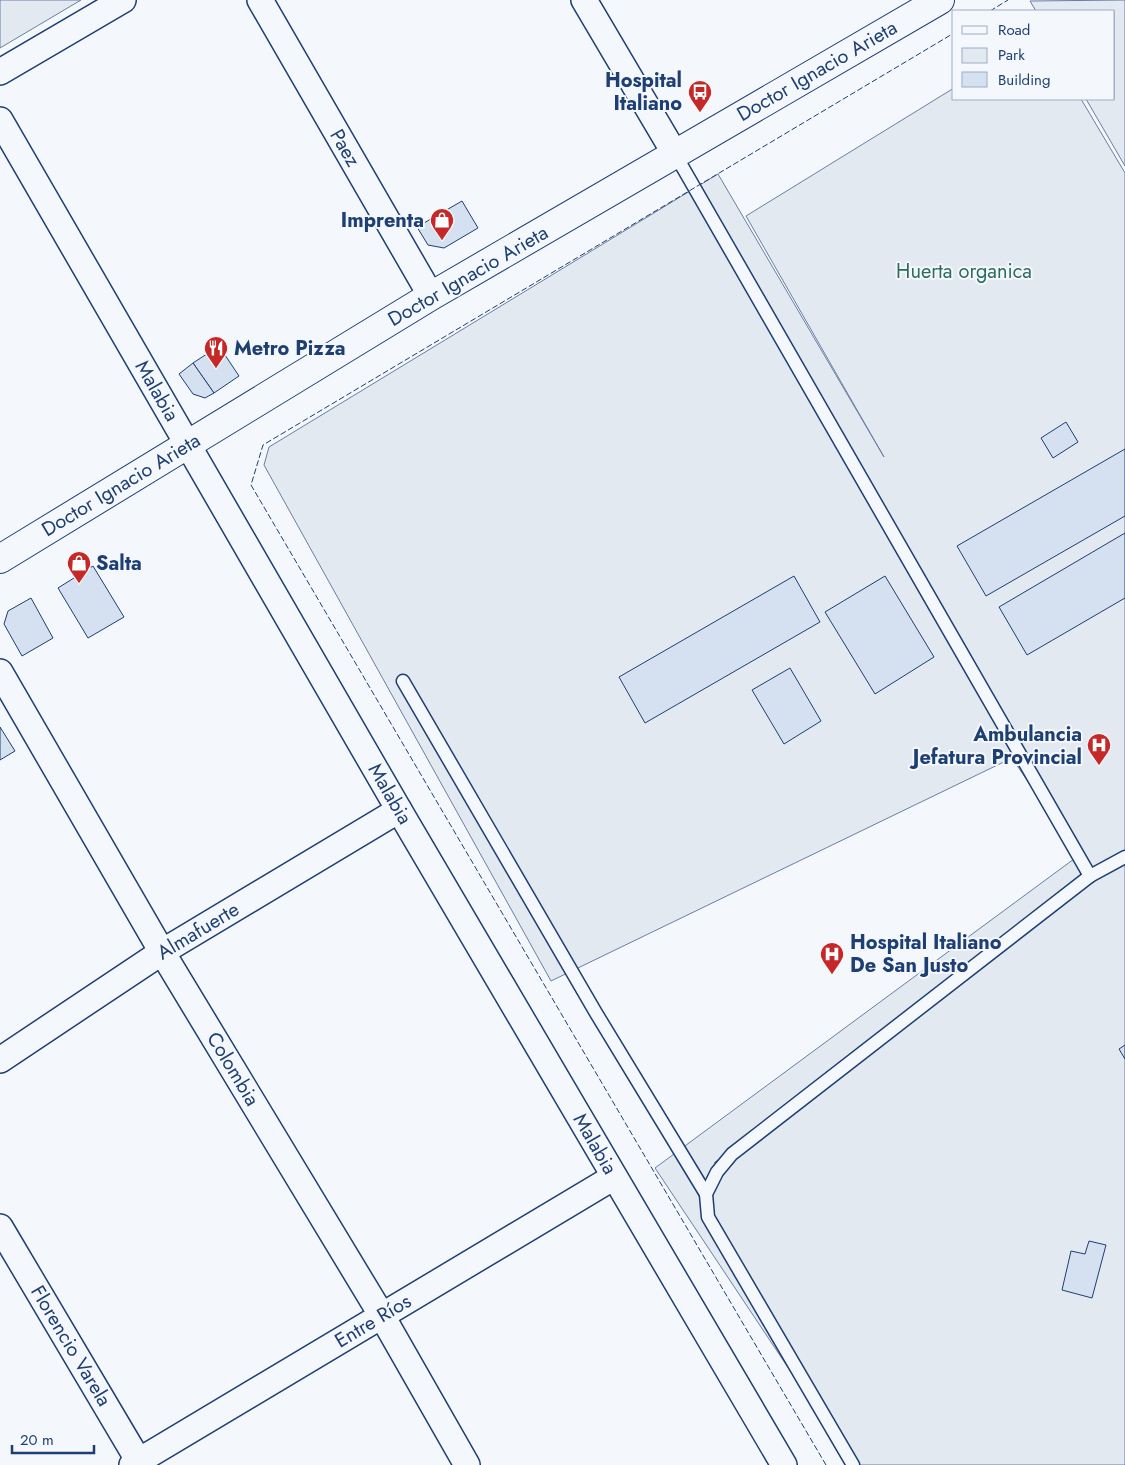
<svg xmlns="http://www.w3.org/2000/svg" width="1125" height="1465" font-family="Jost,sans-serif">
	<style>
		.green { fill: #e3e9f0; stroke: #687fa3 }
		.building { fill: #d5e0f0; stroke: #1d3f73 }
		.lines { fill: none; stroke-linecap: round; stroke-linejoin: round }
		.service-casing { stroke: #1d3f73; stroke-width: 15 }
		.minor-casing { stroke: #1d3f73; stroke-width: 28 }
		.tertiary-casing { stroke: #1d3f73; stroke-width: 30 }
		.service { stroke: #f4f7fb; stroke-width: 12 }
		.minor { stroke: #f4f7fb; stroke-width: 25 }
		.tertiary { stroke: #f4f7fb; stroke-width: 28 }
		.fence { stroke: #1d3f73; stroke-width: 1; stroke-dasharray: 6 2.5; stroke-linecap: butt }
		.labels { text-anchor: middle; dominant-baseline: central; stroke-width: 4; stroke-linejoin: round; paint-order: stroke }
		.street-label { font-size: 20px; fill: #1d3f73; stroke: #f4f7fb }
		.poi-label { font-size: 20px; font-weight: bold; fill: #1d3f73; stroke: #f4f7fb; text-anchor: end }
		.park-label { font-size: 20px; fill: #2c6c60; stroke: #f4f7fb }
	</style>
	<rect width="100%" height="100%" fill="#f4f7fb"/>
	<g class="green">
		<polygon points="0,0 81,0 0,48"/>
		<polygon points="1125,0 1125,166 1086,99 1114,99 1114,11 1036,11 1030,1"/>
		<polygon points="954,88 954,99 1081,99 1125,173 1125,851 714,1163 1125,858 1125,1465 853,1465 655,1168 1078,856 1012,758 551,981 264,465 269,447 718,174 884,457 746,216"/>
	</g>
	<g class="building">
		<polygon points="462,201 478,228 444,248 428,245 417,227"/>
		<polygon points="219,346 239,376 214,393 193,363"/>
		<polygon points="193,363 214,393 205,398 193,394 179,374"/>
		<polygon points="1066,422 1078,442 1053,458 1041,438"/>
		<polygon points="1125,449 1125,516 986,596 957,546"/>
		<polygon points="1125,533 1125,598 1027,655 999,607"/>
		<polygon points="93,566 124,617 88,638 58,588"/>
		<polygon points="794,576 820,622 645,723 619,677"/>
		<polygon points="885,576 934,657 875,694 825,612"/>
		<polygon points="31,598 53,638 22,656 4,624 8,611"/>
		<polygon points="790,668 821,721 784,744 752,690"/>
		<polygon points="0,727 15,751 0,760"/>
		<polygon points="1125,1045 1125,1059 1119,1049"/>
		<polygon points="1089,1241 1106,1245 1092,1298 1062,1290 1071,1251 1085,1254"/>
	</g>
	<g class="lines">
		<g class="service-casing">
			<g id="service">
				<polyline points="675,154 1090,876"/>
				<polyline points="403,681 596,1013 706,1194"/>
				<polyline points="853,1465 708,1217 706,1194 717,1172 732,1154 1090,876 1125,857"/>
			</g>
		</g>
		<g class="minor-casing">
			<g id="minor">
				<polyline points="260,0 431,296"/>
				<polyline points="584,0 675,154"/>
				<polyline points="0,72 123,0"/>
				<polyline points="0,120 399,810 784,1465"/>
				<polyline points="0,672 162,952 382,1316 467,1465"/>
				<polyline points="0,1060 162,952 399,810"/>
				<polyline points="0,1227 141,1465"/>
				<polyline points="132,1465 614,1177"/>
			</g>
		</g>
		<g class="tertiary-casing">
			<polyline id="tertiary" points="0,559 431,296 940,0"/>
		</g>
		<use href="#service" class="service"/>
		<use href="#minor" class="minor"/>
		<use href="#tertiary" class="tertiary"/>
		<g class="fence">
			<polyline points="990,11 1008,0"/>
			<polyline points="826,1465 251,485 263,445 954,33"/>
		</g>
	</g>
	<defs>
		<g id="bus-pin" transform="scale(1.25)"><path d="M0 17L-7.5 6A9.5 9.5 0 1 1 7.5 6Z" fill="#c62828" stroke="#f4f7fb"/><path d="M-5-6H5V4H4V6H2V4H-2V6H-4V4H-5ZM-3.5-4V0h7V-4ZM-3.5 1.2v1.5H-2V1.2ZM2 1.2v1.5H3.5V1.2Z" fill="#fff"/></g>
		<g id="shop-pin" transform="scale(1.25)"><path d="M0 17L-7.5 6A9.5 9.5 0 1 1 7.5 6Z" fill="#c62828" stroke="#f4f7fb"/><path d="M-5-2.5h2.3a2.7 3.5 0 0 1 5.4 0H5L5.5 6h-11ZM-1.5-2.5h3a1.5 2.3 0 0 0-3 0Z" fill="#fff"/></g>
		<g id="restaurant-pin" transform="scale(1.25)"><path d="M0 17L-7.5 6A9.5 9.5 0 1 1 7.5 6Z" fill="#c62828" stroke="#f4f7fb"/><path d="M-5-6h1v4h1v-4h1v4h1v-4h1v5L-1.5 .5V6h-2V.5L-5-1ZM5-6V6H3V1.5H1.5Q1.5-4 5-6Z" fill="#fff"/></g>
		<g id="hospital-pin" transform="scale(1.25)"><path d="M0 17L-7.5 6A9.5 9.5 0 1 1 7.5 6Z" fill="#c62828" stroke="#f4f7fb"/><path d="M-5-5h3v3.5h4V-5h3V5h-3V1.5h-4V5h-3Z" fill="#fff"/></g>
	</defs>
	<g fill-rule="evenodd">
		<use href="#bus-pin" x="700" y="92"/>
		<use href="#shop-pin" x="442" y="220"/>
		<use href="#restaurant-pin" x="216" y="348"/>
		<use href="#shop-pin" x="79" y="563"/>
		<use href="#hospital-pin" x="1099" y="745"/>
		<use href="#hospital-pin" x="832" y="954"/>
	</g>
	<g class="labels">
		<g class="street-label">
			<text transform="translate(817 71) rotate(-30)">Doctor Ignacio Arieta</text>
			<text transform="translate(345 148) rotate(60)">Paez</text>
			<text transform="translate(468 276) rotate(-30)">Doctor Ignacio Arieta</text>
			<text transform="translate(157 391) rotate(60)">Malabia</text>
			<text transform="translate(121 485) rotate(-31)">Doctor Ignacio Arieta</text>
			<text transform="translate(390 794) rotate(60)">Malabia</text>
			<text transform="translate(198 931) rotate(-31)">Almafuerte</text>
			<text transform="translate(233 1069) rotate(59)">Colombia</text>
			<text transform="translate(595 1144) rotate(60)">Malabia</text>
			<text transform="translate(373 1321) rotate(-31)">Entre Ríos</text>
			<text transform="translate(71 1346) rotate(59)">Florencio Varela</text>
		</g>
		<g class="poi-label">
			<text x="682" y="80">Hospital<tspan x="682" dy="23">Italiano</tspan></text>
			<text x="424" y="220">Imprenta</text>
			<text x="234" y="348" text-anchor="start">Metro Pizza</text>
			<text x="96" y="563" text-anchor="start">Salta</text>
			<text x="1082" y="734">Ambulancia<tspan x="1082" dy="23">Jefatura Provincial</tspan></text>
			<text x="850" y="942" text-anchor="start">Hospital Italiano<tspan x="850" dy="23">De San Justo</tspan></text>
		</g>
		<g class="park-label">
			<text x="964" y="271">Huerta organica</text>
		</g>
	</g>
	<rect x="952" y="10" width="162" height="90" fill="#f4f7fb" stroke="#9eadc5"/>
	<rect x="962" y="26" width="25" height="8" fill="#f4f7fb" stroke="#9eadc5"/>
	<text x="998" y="35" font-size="15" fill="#1d3f73">Road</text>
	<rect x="962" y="48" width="25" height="15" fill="#e3e9f0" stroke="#9eadc5"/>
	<text x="998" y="60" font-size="15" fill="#1d3f73">Park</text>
	<rect x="962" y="72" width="25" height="15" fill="#d5e0f0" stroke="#9eadc5"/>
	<text x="998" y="85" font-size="15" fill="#1d3f73">Building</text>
	<path d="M12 1445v8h82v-8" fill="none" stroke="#1d3f73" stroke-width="2.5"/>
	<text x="20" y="1445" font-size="15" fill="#1d3f73" stroke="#f4f7fb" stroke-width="4" paint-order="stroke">20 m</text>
</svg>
